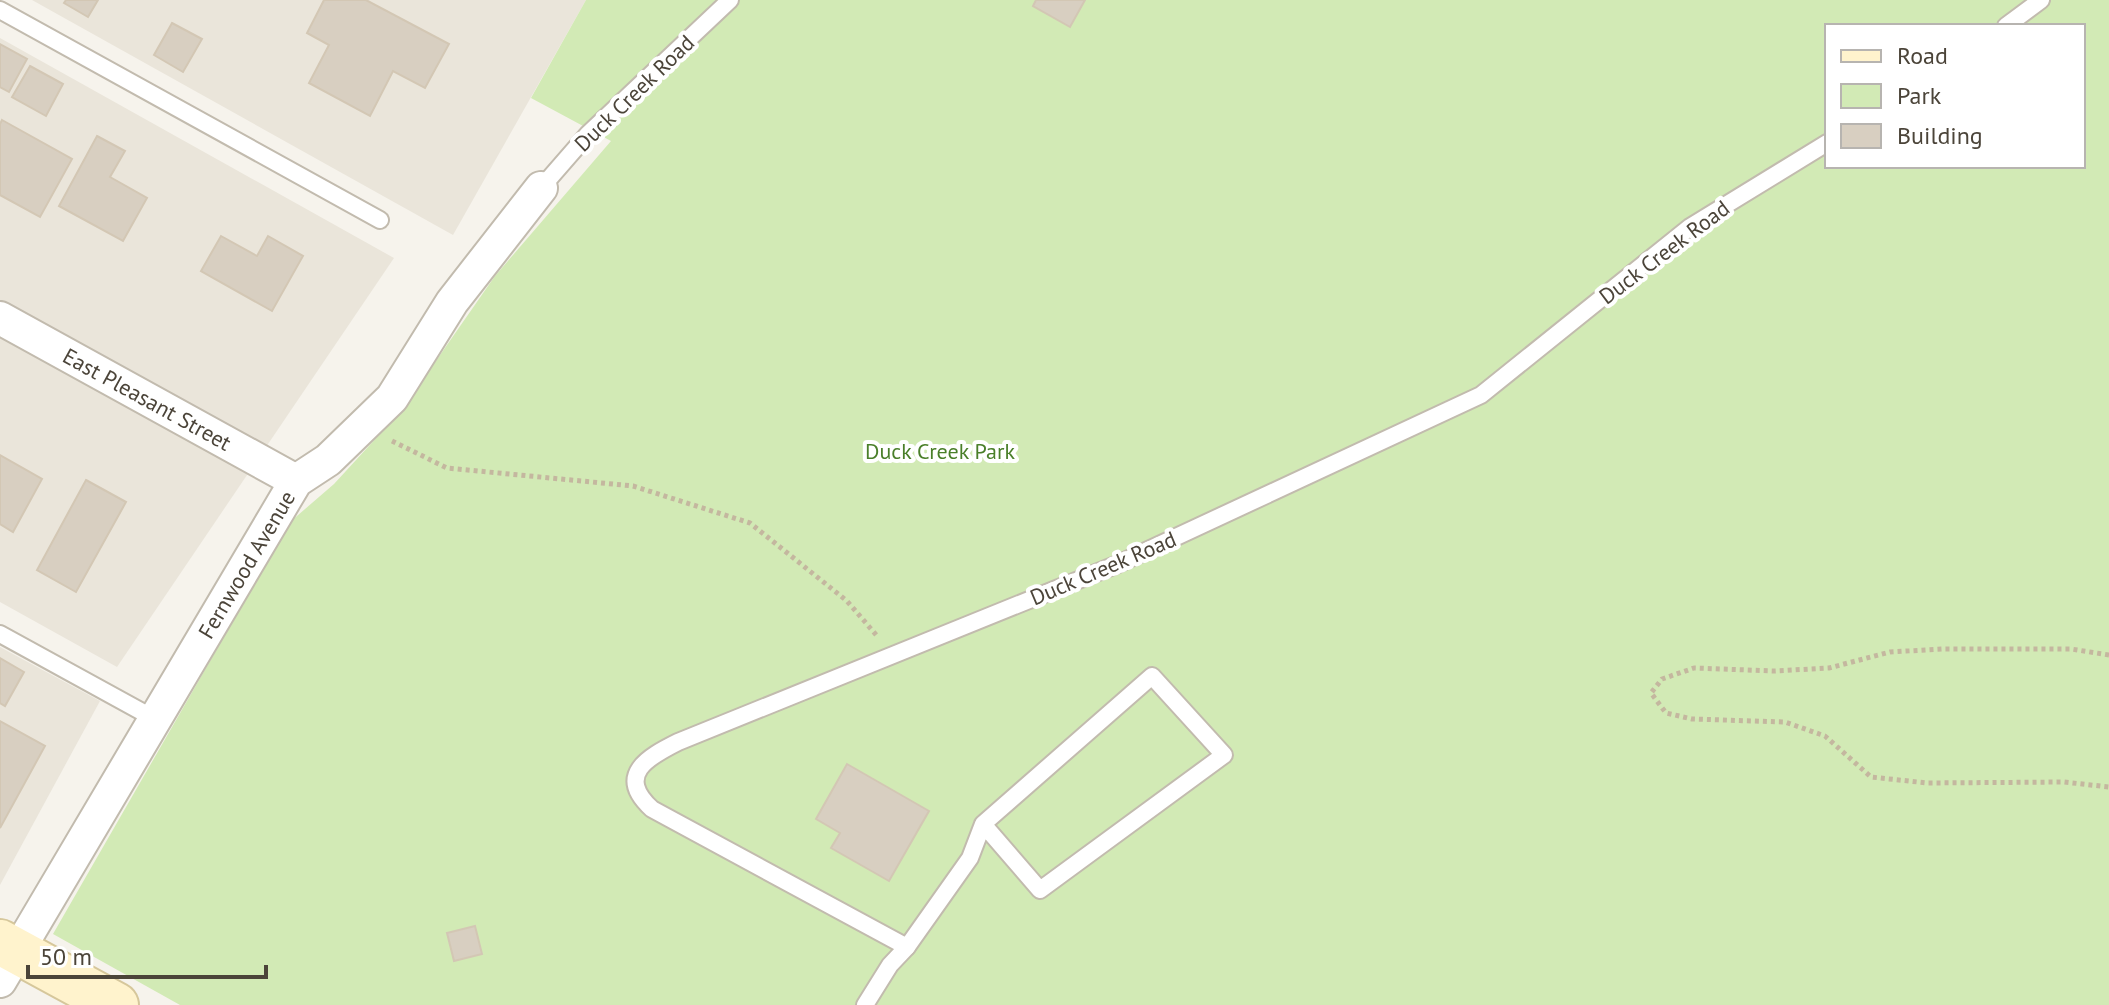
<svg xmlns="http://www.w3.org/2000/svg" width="2109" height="1005" font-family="'PT Sans',sans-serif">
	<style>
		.residential { fill: #eae5da }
		.green { fill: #d2eab5; fill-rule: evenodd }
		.building { fill: #d8cfc1; stroke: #d3c7b4; stroke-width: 2 }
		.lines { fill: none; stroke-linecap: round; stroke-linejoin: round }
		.lane-casing { stroke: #c2bbae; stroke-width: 20 }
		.street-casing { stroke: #c2bbae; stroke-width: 36 }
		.secondary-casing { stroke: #d6c79b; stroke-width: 48 }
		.path { stroke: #c4b79f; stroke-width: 5; stroke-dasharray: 4 4; stroke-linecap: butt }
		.lane { stroke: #fff; stroke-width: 16 }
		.street { stroke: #fff; stroke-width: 32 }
		.secondary { stroke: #fff3cd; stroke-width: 44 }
		.labels { text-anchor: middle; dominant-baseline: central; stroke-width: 8; stroke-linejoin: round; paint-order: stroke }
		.street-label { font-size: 22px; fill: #4b4439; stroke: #fff }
		.park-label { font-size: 22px; fill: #4a7f2a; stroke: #fff }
	</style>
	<rect width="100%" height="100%" fill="#f6f3ec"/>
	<g class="residential">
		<polygon points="32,0 586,0 453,235"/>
		<polygon points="0,38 394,258 117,667 0,602"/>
		<polygon points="0,647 100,701 0,885"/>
	</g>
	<path class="green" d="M586,0H2109V1005H180L53,934L290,522L334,484L401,411L495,276L611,141L531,98ZM1827,26H2083V166H1827Z"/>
	<g class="building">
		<polygon points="66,0 98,0 88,17 64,3"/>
		<polygon points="324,0 366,0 449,44 425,88 393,71 370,116 309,83 329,45 307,33"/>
		<polygon points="1036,0 1085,0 1070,27 1033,6"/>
		<polygon points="172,23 202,39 183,72 154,55"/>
		<polygon points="0,44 27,59 9,92 0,87"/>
		<polygon points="30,66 63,84 46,116 12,97"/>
		<polygon points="2,120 72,159 40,217 0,195 0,124"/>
		<polygon points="97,136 125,151 110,177 147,198 123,241 59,206"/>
		<polygon points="221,236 257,256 268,236 303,256 272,311 201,271"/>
		<polygon points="0,455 42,479 13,532 0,524"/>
		<polygon points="86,480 126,502 76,592 37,570"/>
		<polygon points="0,658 24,672 5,706 0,703"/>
		<polygon points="0,721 45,746 0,828"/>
		<polygon points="847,764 929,811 889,881 831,848 840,833 816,819"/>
		<polygon points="475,926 482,954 454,961 447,933"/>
	</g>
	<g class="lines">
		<g class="lane-casing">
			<g id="lane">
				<polyline points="0,10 380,220"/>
				<polyline points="2006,26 2041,0"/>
				<polyline points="541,188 588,134 730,0"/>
				<polyline points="0,634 155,719"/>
				<path d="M907,947L652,809C615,775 648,757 678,742L1118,564L1481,395L1690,227L1827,143"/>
				<polyline points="865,1005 890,965 907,947 970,858 983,824 1152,676 1224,755 1040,890 983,824"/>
			</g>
		</g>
		<g class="street-casing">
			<g id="street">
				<path id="s1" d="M0,318L296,481"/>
				<path id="s2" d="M0,981L296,481L328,460L392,398L452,302L541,188"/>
			</g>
		</g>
		<g class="secondary-casing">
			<polyline id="secondary" points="0,942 116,1005"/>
		</g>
		<g class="path">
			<polyline points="392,441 447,468 633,486 750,523 847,601 878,637"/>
			<polyline points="2109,655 2071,649 1942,649 1890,652 1829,668 1774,671 1694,668 1662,679 1651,693 1666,713 1692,719 1785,722 1825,736 1871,777 1927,783 2064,782 2109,787"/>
		</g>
		<use href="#lane" class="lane"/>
		<use href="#street" class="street"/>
		<use href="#secondary" class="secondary"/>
	</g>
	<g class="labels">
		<g class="street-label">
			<text transform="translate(634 93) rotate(-44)">Duck Creek Road</text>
			<text transform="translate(1664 252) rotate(-37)">Duck Creek Road</text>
			<text stroke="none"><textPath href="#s1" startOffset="168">East Pleasant Street</textPath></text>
			<text stroke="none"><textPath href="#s2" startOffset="484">Fernwood Avenue</textPath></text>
			<text transform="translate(1103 568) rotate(-23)">Duck Creek Road</text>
		</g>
		<g class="park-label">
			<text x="940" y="451">Duck Creek Park</text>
		</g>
	</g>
	<rect x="1825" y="24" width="260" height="144" fill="#ffffff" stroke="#b7b4b0" stroke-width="2"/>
	<rect x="1841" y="50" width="40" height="12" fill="#fff3cd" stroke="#b7b4b0" stroke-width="2"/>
	<text x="1897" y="64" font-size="24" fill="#4b4439">Road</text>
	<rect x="1841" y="84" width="40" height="24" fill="#d2eab5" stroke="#b7b4b0" stroke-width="2"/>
	<text x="1897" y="104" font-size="24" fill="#4b4439">Park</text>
	<rect x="1841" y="124" width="40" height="24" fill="#d8cfc1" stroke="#b7b4b0" stroke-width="2"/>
	<text x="1897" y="144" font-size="24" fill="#4b4439">Building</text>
	<path d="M28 965v12h238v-12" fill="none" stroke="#4b4439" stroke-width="4"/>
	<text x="40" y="965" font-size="24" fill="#4b4439" stroke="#ffffff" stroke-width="6" paint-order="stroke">50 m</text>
</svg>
